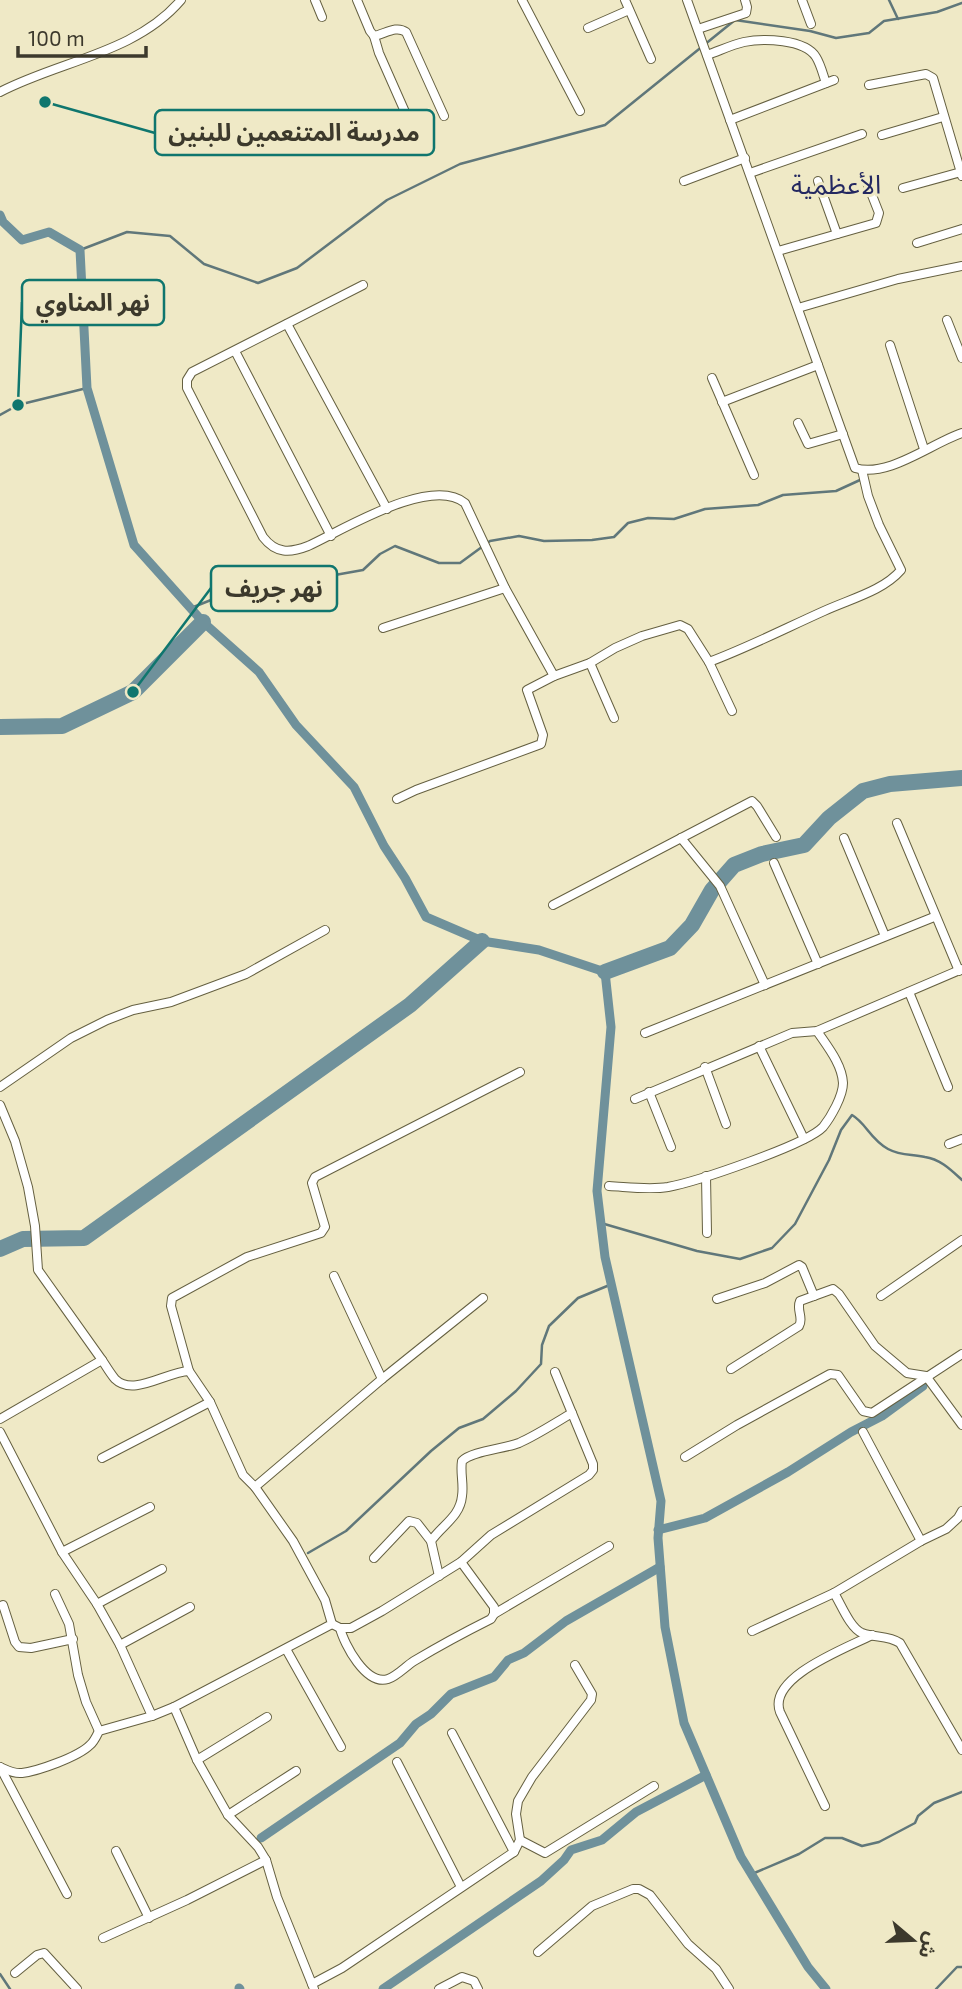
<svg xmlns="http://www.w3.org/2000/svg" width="962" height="1989" font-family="'Exo 2','Noto Sans Arabic',sans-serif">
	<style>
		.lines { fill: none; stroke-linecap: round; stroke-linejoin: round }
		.stream { stroke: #60777a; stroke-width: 2.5 }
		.canal { stroke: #6f919b; stroke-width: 9 }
		.river { stroke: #6f919b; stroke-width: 16 }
		.street-casing { stroke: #656041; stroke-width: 10 }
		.street { stroke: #fff; stroke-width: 8 }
		.labels { text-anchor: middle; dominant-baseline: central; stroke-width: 6; stroke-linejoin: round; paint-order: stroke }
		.quarter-label { font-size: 26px; fill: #242861; stroke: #efe9c6 }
		.leader { fill: none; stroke: #0f766e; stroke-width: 2.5 }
		.callout-dot { fill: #0f766e; stroke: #efe9c6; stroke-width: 2.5 }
		.callout { fill: #efe9c6; stroke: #0f766e; stroke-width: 2.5 }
		.callout-label { font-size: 24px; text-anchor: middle; font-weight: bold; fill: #3c392c }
	</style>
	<rect width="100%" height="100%" fill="#efe9c6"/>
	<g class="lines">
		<g class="stream">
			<polyline points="889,0 898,19"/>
			<polyline points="80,250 127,232 170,236 204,264 258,283 297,268 387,200 460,164 605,125 735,20 810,31 836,38 869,33 884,21 937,12 962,3"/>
			<polyline points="0,415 18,405 87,388"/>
			<polyline points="191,608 231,592 274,579 306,574 335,575 363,570 380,554 395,546 439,563 460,563 490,541 519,536 544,541 592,540 614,537 628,523 648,518 674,519 705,509 758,505 783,495 836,491 860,480"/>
			<path d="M601,1223L697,1251L740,1259L772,1248L795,1224L829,1160L841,1130L852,1115C866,1123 870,1139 888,1149C901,1156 911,1154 925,1157C940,1159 951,1170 962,1180"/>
			<polyline points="308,1553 346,1531 431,1451 459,1428 483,1419 516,1391 541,1364 542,1345 549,1326 578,1298 612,1284"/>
			<polyline points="752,1874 799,1854 825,1838 842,1838 862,1846 879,1842 915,1823 918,1816 934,1803 962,1792"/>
			<polyline points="0,1974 10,1989"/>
			<polyline points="936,1989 957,1967 962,1967"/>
		</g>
		<g class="canal">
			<polyline points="0,215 3,222 22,240 49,232 80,250 87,388 134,545 203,622 259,672 296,725 354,787 384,846 405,878 426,917 482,941 539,950 605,972 611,1027 597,1191 605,1257 661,1501 658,1538 665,1627 684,1723 741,1857 808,1967 826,1989"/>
			<polyline points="658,1530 705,1518 788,1472 851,1432 882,1416 923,1386"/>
			<polyline points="261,1838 400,1743 416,1724 431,1714 451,1694 494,1677 508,1660 524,1653 566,1621 660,1567"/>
			<polyline points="239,1988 240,1989"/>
			<polyline points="383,1989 541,1881 564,1860 571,1850 602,1840 636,1812 706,1775"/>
		</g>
		<g class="river">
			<polyline points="0,727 62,726 133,692 203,622"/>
			<polyline points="605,972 670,948 692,925 712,890 734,865 762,854 804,845 829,818 863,791 890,784 962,778"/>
			<polyline points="0,1249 23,1239 84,1238 410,1005 482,941"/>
		</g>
		<g class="street-casing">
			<g id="street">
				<polyline points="315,0 322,17"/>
				<path d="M357,0L370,31L374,36C385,34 396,25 406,32L444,116"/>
				<polyline points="522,0 580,111"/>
				<polyline points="625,0 651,59"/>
				<path d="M687,0L855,468C888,478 930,444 962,433"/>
				<polyline points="802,0 811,24"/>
				<polyline points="588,28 629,10"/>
				<polyline points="698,29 746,13 747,7 745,0"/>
				<polyline points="374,36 379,53 417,139"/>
				<path d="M707,55C719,51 731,45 744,42C763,38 805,39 816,57C821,65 823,75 826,83"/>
				<polyline points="869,85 926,74 933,78 962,176"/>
				<path d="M0,92C59,61 136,53 181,0"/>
				<polyline points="730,120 834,80"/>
				<polyline points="882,135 943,117"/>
				<polyline points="750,173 862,134"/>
				<polyline points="684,181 745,158"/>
				<polyline points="818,181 837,234"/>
				<polyline points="903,188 961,172"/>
				<polyline points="917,243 962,229"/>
				<polyline points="778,251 876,223 879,213 866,180"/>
				<path d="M363,285L192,372L187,380V388L263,537C276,554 290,553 308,546C343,530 431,475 465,503L505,588L554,676"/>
				<polyline points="798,308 898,279 962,266"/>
				<polyline points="947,320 962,358"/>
				<polyline points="287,324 387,509"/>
				<polyline points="890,345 924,449"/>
				<polyline points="235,351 331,536"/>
				<polyline points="712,378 754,475"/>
				<polyline points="722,402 818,365"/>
				<polyline points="798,423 808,444 843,434"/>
				<polyline points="383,628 505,588"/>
				<polyline points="590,663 614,718"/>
				<path d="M732,711L709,662C749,647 786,628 824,611C850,599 883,591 901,570L879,525L868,496L862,470"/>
				<polyline points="397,799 416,790 541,744 543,735 527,690 554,676 590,663 615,648 642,636 680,625 688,629 709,662"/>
				<polyline points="897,823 959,971"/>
				<polyline points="681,838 720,886 765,985"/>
				<polyline points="844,838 885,936"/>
				<polyline points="774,863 818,964"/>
				<polyline points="553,905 752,801 757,806 776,837"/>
				<polyline points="909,992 948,1087"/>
				<polyline points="645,1033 934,917"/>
				<polyline points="759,1046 804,1139"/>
				<polyline points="705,1067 726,1124"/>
				<polyline points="0,1087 71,1038 107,1020 133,1010 171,1002 246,974 325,930"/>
				<polyline points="649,1092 671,1147"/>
				<polyline points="635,1099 792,1033 817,1031 962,969"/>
				<polyline points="0,1105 15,1141 28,1187 35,1226 38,1270 102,1360"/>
				<polyline points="949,1144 962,1139"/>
				<polyline points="706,1176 707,1233"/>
				<path d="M609,1186C628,1187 649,1190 668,1187C695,1182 806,1145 823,1127C831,1117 843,1096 843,1083C842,1064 827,1046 817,1031"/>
				<polyline points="334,1276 382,1379"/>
				<polyline points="881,1296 962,1240"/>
				<polyline points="717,1299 765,1283 799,1265 802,1267 814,1296"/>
				<path d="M731,1369L799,1326C804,1318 796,1310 800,1301L833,1289L839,1294L875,1346L907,1373L926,1376L962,1425"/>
				<polyline points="189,1371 171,1306 172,1298 247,1257 321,1233 325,1227 312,1183 315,1177 520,1072"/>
				<path d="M0,1419L102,1360C106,1366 110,1373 115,1379C133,1397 166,1372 189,1371L210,1402L243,1475L255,1487L293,1541L325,1600L332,1624L174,1707L197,1760L228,1815L258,1847L266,1860L277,1897L314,1989"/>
				<polyline points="0,1432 62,1552 97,1604 120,1645 152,1716 174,1707"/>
				<polyline points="863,1432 921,1541"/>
				<polyline points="685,1457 737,1425 830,1374 838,1375 863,1411 872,1413 962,1354"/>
				<polyline points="102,1458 210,1402"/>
				<polyline points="255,1487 382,1379 483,1298"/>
				<polyline points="62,1552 150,1507"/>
				<polyline points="374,1558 409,1521 417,1523 431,1541"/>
				<path d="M439,1576L431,1541C442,1525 460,1517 462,1496C464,1484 460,1473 462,1461C472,1451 504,1449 519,1443C537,1435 555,1423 572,1413"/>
				<path d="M834,1593C841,1604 850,1628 862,1633C875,1638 888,1635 900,1643L962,1750"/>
				<polyline points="55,1594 69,1624 78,1675 86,1702 99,1731"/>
				<polyline points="97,1604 162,1569"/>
				<polyline points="3,1605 15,1642 19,1647 31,1648 73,1639"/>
				<polyline points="494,1614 609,1546"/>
				<polyline points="332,1624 340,1628 351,1628 382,1611 461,1562 491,1535 589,1475 593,1470 593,1464 555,1372"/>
				<path d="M340,1628C344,1644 366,1686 388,1679C397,1676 406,1666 414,1661C439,1646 465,1632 491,1619L494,1614V1607L461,1562"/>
				<polyline points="752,1631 834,1593 921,1541 946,1529 958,1518 962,1511"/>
				<polyline points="120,1645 190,1607"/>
				<polyline points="286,1649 341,1747"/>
				<polyline points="197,1760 267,1717"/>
				<polyline points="397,1762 461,1887"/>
				<path d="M0,1767C7,1770 13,1774 22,1773C38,1771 78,1757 90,1745C94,1742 97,1735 99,1731L152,1716"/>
				<polyline points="0,1767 67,1894"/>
				<path d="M825,1806L780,1712C767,1677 847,1648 872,1635"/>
				<polyline points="228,1815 296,1771"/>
				<polyline points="520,1840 545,1853 654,1786"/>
				<polyline points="116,1851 149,1918"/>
				<polyline points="514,1852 520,1840 516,1814 518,1801 532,1777 591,1700 592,1694 575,1665"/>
				<polyline points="103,1938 187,1900 266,1860"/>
				<polyline points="538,1952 592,1906 633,1889 639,1889 650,1895 688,1944 716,1969 729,1989"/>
				<polyline points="15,1973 37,1955 44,1953 77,1989"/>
				<polyline points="312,1984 342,1968 514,1852 452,1733"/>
				<polyline points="439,1989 462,1977 474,1981 478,1989"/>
			</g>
		</g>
		<use href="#street" class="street"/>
	</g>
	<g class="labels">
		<g class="quarter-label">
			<text x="836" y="183">الأعظمية</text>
		</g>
	</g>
	<path class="leader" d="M45 102L155 133M18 405L22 302M133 692L211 588"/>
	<g class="callout-dot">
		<circle cx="45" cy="102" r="7"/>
		<circle cx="18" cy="405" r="7"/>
		<circle cx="133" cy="692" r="7"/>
	</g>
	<g class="callout">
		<rect x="155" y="110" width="279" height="45" rx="7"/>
		<rect x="22" y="280" width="142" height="45" rx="7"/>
		<rect x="211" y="566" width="126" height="45" rx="7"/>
	</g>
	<g class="callout-label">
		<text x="294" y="141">مدرسة المتنعمين للبنين</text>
		<text x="93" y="311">نهر المناوي</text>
		<text x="274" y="597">نهر جريف</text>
	</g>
	<g transform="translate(913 1940) rotate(109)" stroke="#efe9c6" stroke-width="5" paint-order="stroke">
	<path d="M0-5L12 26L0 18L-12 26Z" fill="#3c392c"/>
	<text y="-10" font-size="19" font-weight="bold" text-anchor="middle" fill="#3c392c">ش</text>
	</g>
	<path d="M18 46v10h128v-10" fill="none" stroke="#3c392c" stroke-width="3.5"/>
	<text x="28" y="46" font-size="21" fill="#3c392c" stroke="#efe9c6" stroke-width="5" paint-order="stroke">100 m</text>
</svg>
